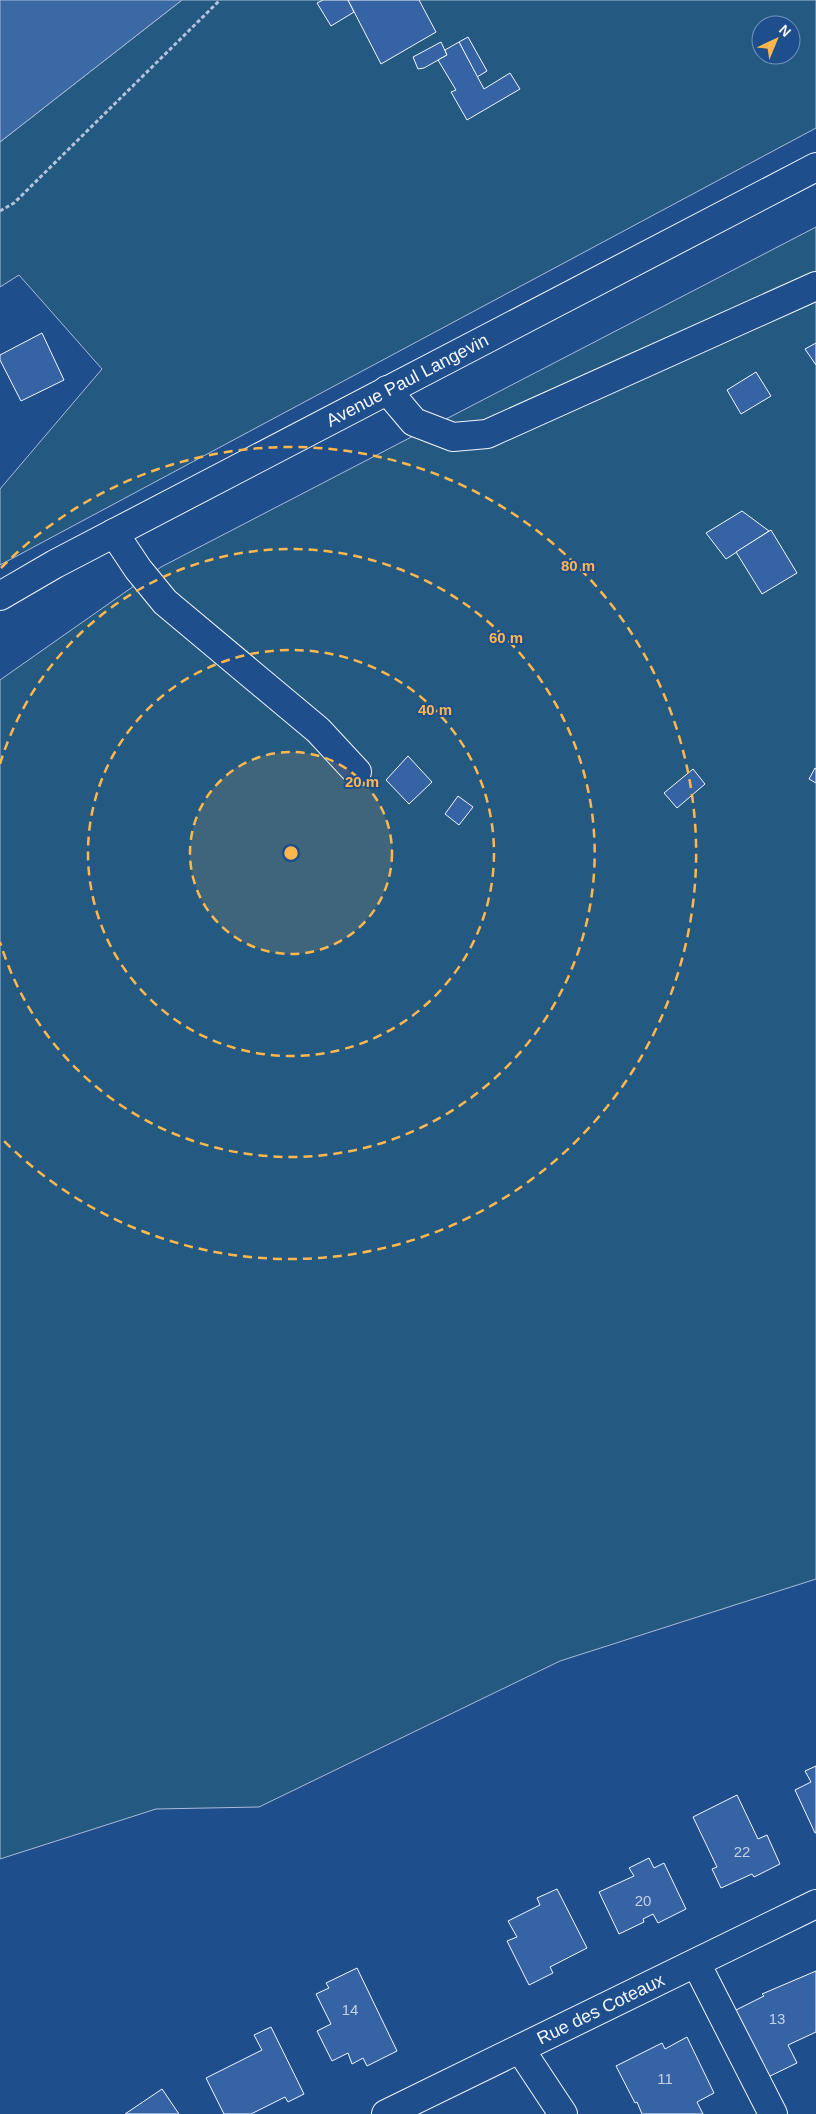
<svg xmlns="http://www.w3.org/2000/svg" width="816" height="2114" font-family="Helvetica,sans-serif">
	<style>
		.green { fill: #245a82; stroke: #a8bbd7; fill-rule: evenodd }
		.water { fill: #3b69a3; stroke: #a8bbd7 }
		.building { fill: #3563a3; stroke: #f2f6ff }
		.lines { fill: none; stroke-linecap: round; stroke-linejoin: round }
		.minor-casing { stroke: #f2f6ff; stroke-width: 30 }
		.major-casing { stroke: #f2f6ff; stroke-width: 30 }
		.path { stroke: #b3c4dc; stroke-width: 3; stroke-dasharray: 4 2.5; stroke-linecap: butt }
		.minor { stroke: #1f4e8c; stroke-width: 28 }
		.major { stroke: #1f4e8c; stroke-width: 28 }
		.ring { fill: none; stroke: #ffb74d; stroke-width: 2.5; stroke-dasharray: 9 6 }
		.labels { text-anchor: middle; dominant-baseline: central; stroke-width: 4; stroke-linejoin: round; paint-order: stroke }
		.number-label { font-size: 15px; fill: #c3d1e8 }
		.street-label { font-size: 18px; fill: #f2f6ff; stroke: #1f4e8c }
		.centre { fill: #ffb74d; stroke: #1f4e8c; stroke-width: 2.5 }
		.ring-label { font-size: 15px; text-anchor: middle; font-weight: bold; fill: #ffb74d; stroke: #1f4e8c; stroke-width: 4; stroke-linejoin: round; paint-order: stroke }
	</style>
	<rect width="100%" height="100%" fill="#1f4e8c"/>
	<g class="green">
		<path d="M182,0H816V128L0,565V489L102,369L19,275L0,287V142ZM761,25H791V55H761Z"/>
		<polygon points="816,227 816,1579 560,1661 259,1807 156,1809 0,1859 0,680 161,567"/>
	</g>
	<polygon class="water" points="0,0 182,0 0,142"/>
	<g class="building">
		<polygon points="323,0 348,0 354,12 331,26 317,3"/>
		<polygon points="348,0 419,0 436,32 381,64"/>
		<polygon points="468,37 487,71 477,77 459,42"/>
		<polygon points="441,42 447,55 424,68 418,69 413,57"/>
		<polygon points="459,42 484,89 510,73 520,89 467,120 451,92 456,90 438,60 447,55 445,50"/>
		<polygon points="42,333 64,380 21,401 0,360 0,355"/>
		<polygon points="816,343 816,365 805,349"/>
		<polygon points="756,372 771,396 741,414 727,390"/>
		<polygon points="742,511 769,531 726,559 706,533"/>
		<polygon points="771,530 797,573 762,594 736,552"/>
		<polygon points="408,756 432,782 409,804 386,780"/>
		<polygon points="815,768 816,769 816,783 809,779"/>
		<polygon points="693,769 705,784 677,808 664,793"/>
		<polygon points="458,796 473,807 459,825 445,814"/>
		<polygon points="816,1766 816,1833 815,1833 795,1790 811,1782 805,1771"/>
		<polygon points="737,1795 758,1839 767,1835 780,1864 754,1877 752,1874 721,1888 712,1869 717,1867 693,1817"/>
		<polygon points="649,1858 654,1868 664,1863 686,1909 658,1923 653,1914 643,1919 644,1922 619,1934 599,1892 634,1876 629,1868"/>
		<polygon points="557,1889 587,1948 550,1967 553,1973 529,1985 507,1941 517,1937 508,1921 540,1905 537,1898"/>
		<polygon points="357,1968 397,2051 367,2066 363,2058 352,2064 348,2053 332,2061 317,2031 331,2024 316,1994 329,1988 326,1983"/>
		<polygon points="816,1971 816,2032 788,2045 797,2063 766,2078 734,2011 764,1996 762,1994"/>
		<polygon points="271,2027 304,2094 288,2102 285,2097 251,2114 224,2114 206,2078 262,2050 254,2035"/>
		<polygon points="687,2037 714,2093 697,2102 703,2114 642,2114 637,2102 635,2103 616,2066 662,2043 665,2049"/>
		<polygon points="162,2089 179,2114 125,2114"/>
	</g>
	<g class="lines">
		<g class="minor-casing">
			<g id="minor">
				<polyline points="387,390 414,422 453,437 487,434 816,286"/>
				<polyline points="114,533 138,569 165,602 318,730 357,772"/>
				<polyline points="696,1963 773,2114"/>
				<polyline points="520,2049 563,2114"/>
				<path id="s1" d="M386,2114L816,1904"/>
			</g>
		</g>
		<g class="major-casing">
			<g id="major">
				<path id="s2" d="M0,596L55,564L816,167"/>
			</g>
		</g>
		<polyline class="path" points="0,211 14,203 220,0"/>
		<use href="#minor" class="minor"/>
		<use href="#major" class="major"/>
	</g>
	<circle cx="291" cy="853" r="101" fill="#ffb74d" fill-opacity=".12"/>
	<g class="ring">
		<circle cx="291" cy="853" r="101"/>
		<circle cx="291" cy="853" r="203"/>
		<path d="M0 764A304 304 0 1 1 0 942"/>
		<path d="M1 568A406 406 0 1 1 1 1138"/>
	</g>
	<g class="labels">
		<g class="number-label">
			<text x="742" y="1851">22</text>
			<text x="643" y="1900">20</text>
			<text x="350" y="2009">14</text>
			<text x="777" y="2018">13</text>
			<text x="665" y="2078">11</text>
		</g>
		<g class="street-label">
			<text stroke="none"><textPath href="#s2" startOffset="461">Avenue Paul Langevin</textPath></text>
			<text stroke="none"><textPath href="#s1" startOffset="239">Rue des Coteaux</textPath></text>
		</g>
	</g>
	<circle cx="291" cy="853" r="8" class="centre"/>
	<g class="ring-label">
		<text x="578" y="571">80 m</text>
		<text x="506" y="643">60 m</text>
		<text x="435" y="715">40 m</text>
		<text x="362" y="787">20 m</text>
	</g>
	<g transform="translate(776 40) rotate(44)"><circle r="24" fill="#1f4e8c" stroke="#7391ba"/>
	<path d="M0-4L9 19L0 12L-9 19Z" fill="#ffb74d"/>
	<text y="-8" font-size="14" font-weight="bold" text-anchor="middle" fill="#f2f6ff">N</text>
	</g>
</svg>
